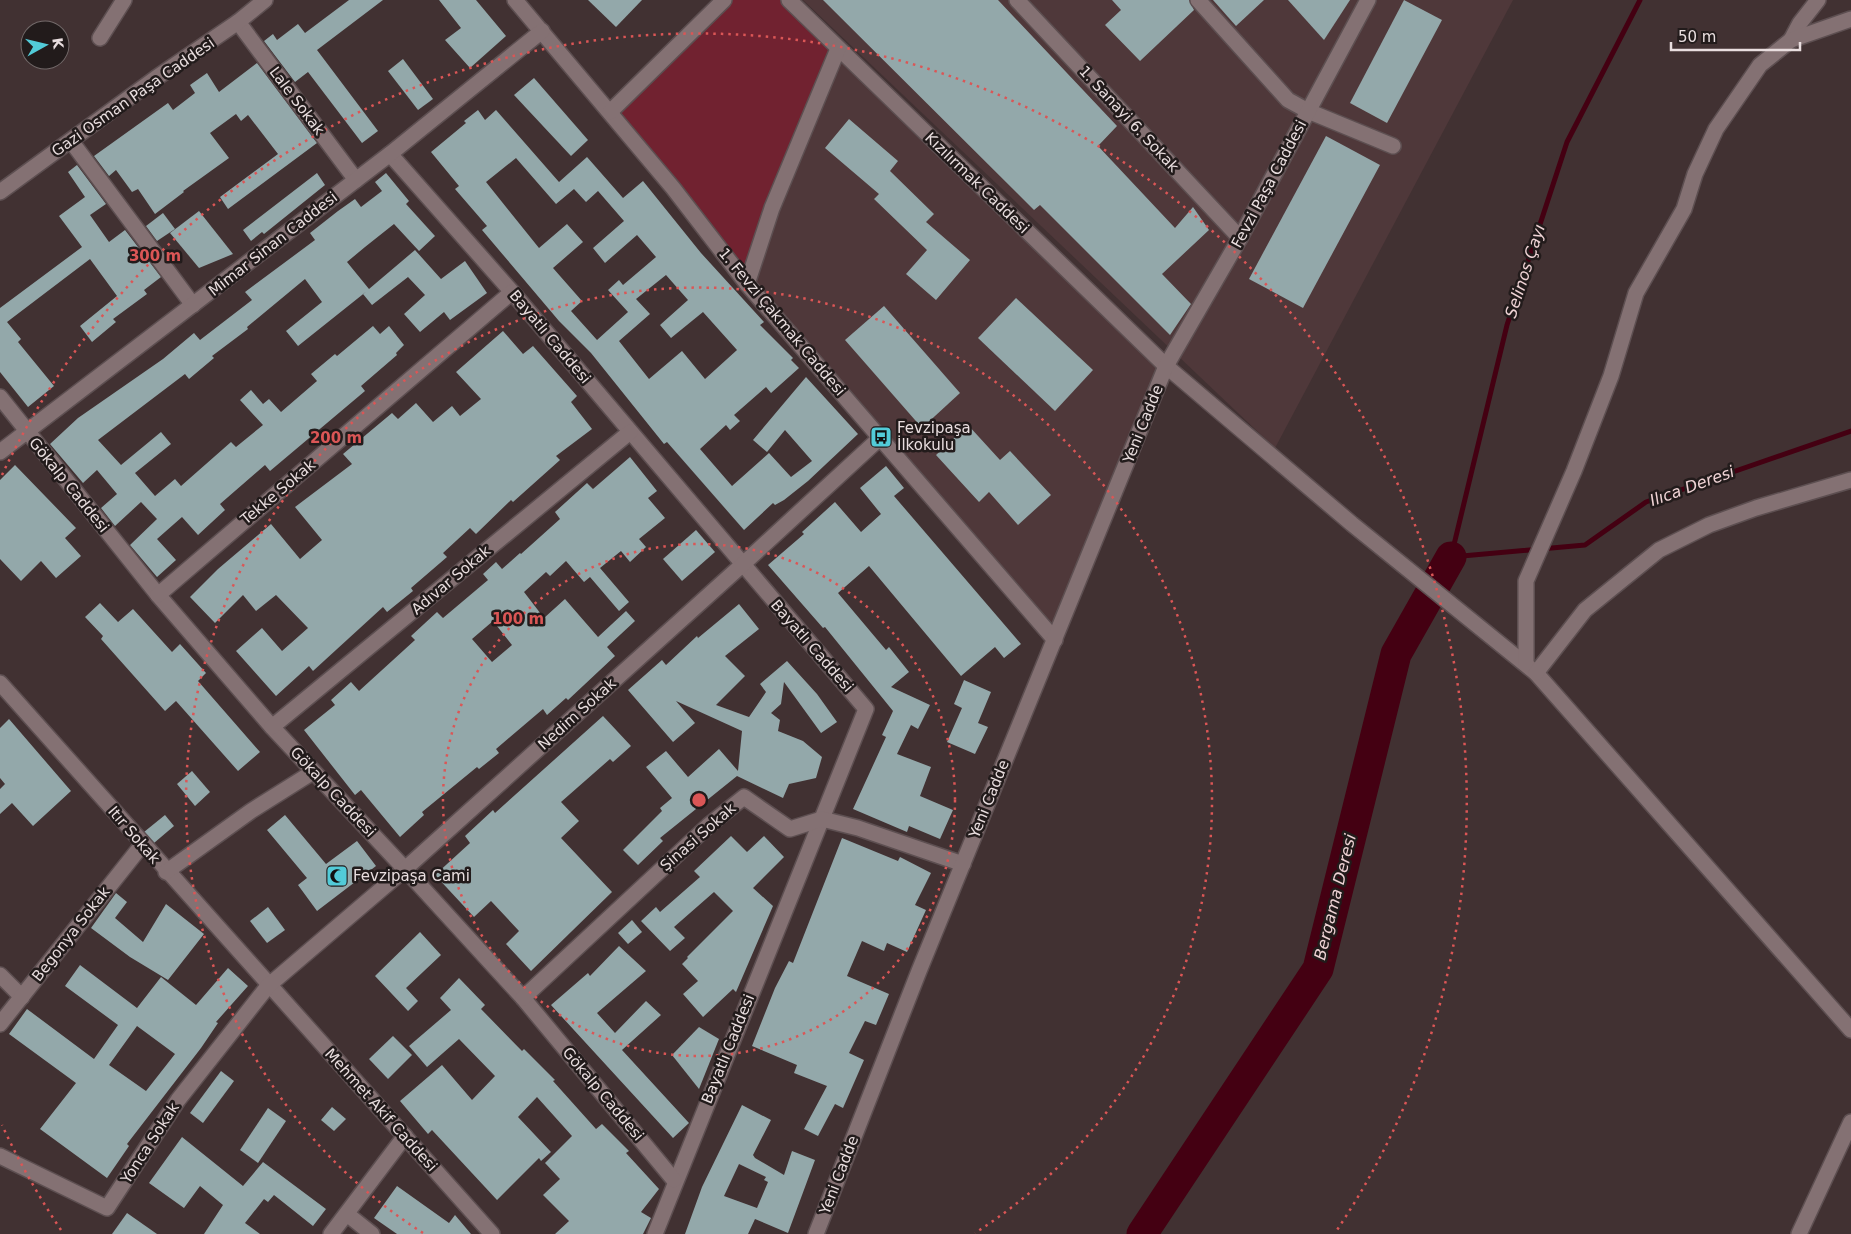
<svg xmlns="http://www.w3.org/2000/svg" width="1851" height="1234" font-family="'DejaVu Sans',sans-serif">
	<style>
		.built { fill: #4f383a }
		.green { fill: #712230 }
		.lines { fill: none; stroke-linecap: round; stroke-linejoin: round }
		.stream { stroke: #440012; stroke-width: 5 }
		.river { stroke: #440012; stroke-width: 31 }
		.building { fill: #93a8aa; fill-rule: evenodd }
		.minor-casing { stroke: #5d4f51; stroke-width: 18 }
		.minor { stroke: #847173; stroke-width: 15 }
		.ring { fill: none; stroke: #db5656; stroke-width: 2.5; stroke-dasharray: 2.5 5 }
		.labels { text-anchor: middle; dominant-baseline: central; stroke-width: 5; stroke-linejoin: round; paint-order: stroke }
		.street-label { font-size: 15px; fill: #e9dedf; stroke: #221b1b }
		.poi-label { font-size: 15px; fill: #e9dedf; stroke: #221b1b; text-anchor: start }
		.water-label { font-size: 16px; font-style: italic; fill: #efd3d5; stroke: #221b1b }
		.centre { fill: #db5656; stroke: #221b1b; stroke-width: 2.5 }
		.ring-label { font-size: 15px; text-anchor: middle; font-weight: bold; fill: #db5656; stroke: #221b1b; stroke-width: 5; stroke-linejoin: round; paint-order: stroke }
	</style>
	<rect width="100%" height="100%" fill="#413132"/>
	<g class="built">
		<polygon points="803,0 1513,0 1275,448"/>
		<polygon points="838,49 1166,366 1055,640 747,284"/>
	</g>
	<polygon class="green" points="724,0 789,0 838,49 747,284 610,112"/>
	<g class="lines">
		<polyline class="stream" points="1640,0 1567,142 1507,325 1451,557 1585,545 1646,502 1851,431"/>
		<polyline class="river" points="1142,1234 1318,969 1396,654 1451,557"/>
	</g>
	<g class="building">
		<polygon points="349,0 383,0 317,50 378,131 362,143 308,72 295,82 264,41 273,34 277,40 298,24 305,33"/>
		<polygon points="439,0 476,0 506,36 470,68 445,40 461,28"/>
		<polygon points="588,0 642,0 616,27"/>
		<polygon points="823,0 998,0 1117,126 1098,146 1175,228 1193,207 1209,230 1162,274 1191,304 1170,335 1040,205 1034,210"/>
		<polygon points="1112,0 1189,0 1194,10 1140,61 1105,25 1121,10"/>
		<polygon points="1213,0 1264,0 1236,26"/>
		<polygon points="1288,0 1350,0 1324,40"/>
		<polygon points="1404,0 1442,20 1387,123 1350,103"/>
		<polygon points="403,59 433,99 418,110 388,71"/>
		<polygon points="257,63 317,143 228,209 220,197 278,154 248,115 241,121 236,114 210,133 229,158 183,191 184,192 155,214 138,189 132,192 116,170 109,176 94,156 168,103 173,110 195,93 190,85 207,73 219,92"/>
		<polygon points="534,78 588,140 571,156 514,95"/>
		<path d="M478,110L485,120L496,110L559,182L587,157L623,198L643,181L701,253L764,322L760,325L793,358L791,360L799,368L771,393L766,387L734,415L740,421L730,430L726,425L700,449L732,486L769,453L791,477L812,461L785,430L767,452L753,440L806,377L858,434L808,481L784,500L775,505L773,503L744,530L667,442L664,444L591,353L559,321L482,230L487,226L455,189L459,186L431,152L466,123L464,121ZM516,158L556,204L574,189L586,202L598,191L624,221L593,248L605,263L637,235L656,257L623,285L619,280L608,290L628,312L597,340L571,311L582,301L553,268L583,242L567,224L539,248L486,182ZM666,275L688,300L660,325L671,338L703,312L737,350L705,379L682,351L649,379L619,341L650,314L636,299Z"/>
		<polygon points="849,119 898,161 890,171 934,214 926,222 970,260 936,300 906,274 927,250 874,199 879,194 825,148"/>
		<polygon points="1326,136 1380,165 1303,308 1249,279"/>
		<polygon points="77,165 106,204 90,215 109,242 125,230 161,277 144,290 147,294 113,319 116,322 92,342 80,326 117,296 90,259 7,322 21,339 18,342 54,386 28,407 0,372 0,308 82,247 59,216 85,197 68,172"/>
		<polygon points="317,173 325,185 264,234 262,232 251,241 243,230"/>
		<polygon points="386,173 409,201 406,204 435,236 419,251 394,224 365,247 347,262 369,289 415,250 441,279 465,261 487,293 450,320 444,312 420,332 404,314 425,295 408,277 372,305 363,294 367,291 298,346 286,331 322,302 305,279 247,327 248,329 212,356 214,358 189,379 185,374 98,440 121,465 161,432 171,444 135,473 155,496 175,479 181,486 231,442 236,447 263,425 240,400 251,390 263,404 269,399 281,412 317,381 311,374 335,354 337,356 373,326 380,334 389,326 404,345 396,353 397,355 361,386 365,391 270,471 265,465 220,504 225,510 198,535 182,517 157,539 176,560 157,577 130,545 157,519 141,502 115,526 101,508 117,494 97,470 83,483 50,444 78,418 163,359 194,333 200,340 252,300 245,292 315,240 310,233 338,211 355,199 361,207 382,191 375,182"/>
		<polygon points="199,211 233,254 199,268 170,233"/>
		<polygon points="163,213 175,229 157,241 146,226"/>
		<polygon points="1016,298 1093,370 1055,411 978,338"/>
		<polygon points="884,306 960,393 922,428 845,340"/>
		<polygon points="503,331 523,354 533,346 577,396 571,402 592,429 556,456 560,460 513,502 511,500 476,534 470,528 443,553 447,557 411,588 413,591 387,612 383,607 313,671 309,666 276,696 236,651 262,628 282,651 308,628 276,595 256,611 243,595 215,623 190,597 218,569 271,524 300,559 322,540 295,507 352,464 343,454 392,413 398,419 416,403 433,422 452,406 460,416 481,399 456,372"/>
		<polygon points="968,425 1000,460 1010,451 1051,495 1018,525 989,492 979,502 936,455"/>
		<path d="M630,457L657,491L648,498L665,518L639,539L646,547L630,562L621,551L600,568L629,602L619,611L590,577L584,582L566,561L550,576L546,572L524,592L544,618L565,599L598,637L626,611L635,621L607,647L615,656L568,700L566,698L547,715L543,709L496,749L499,753L479,769L477,767L422,812L424,815L400,837L361,790L355,795L304,730L335,705L331,700L351,682L359,691L415,640L411,636L437,612L443,618L488,580L483,574L496,562L502,569L520,553L521,554L560,519L555,512L587,483L593,489ZM493,621L512,645L492,662L472,639Z"/>
		<polygon points="15,465 76,528 65,538 81,556 56,578 41,561 21,581 0,559 0,480"/>
		<polygon points="886,466 904,488 894,496 1021,644 1004,658 995,647 961,676 869,566 838,593 886,650 889,647 909,672 891,687 930,705 918,729 911,725 897,754 931,767 920,796 953,810 940,839 909,826 907,832 853,809 886,737 882,735 893,711 825,627 823,628 768,565 804,534 802,532 835,502 861,532 881,514 860,488"/>
		<polygon points="696,530 715,552 682,581 663,559"/>
		<polygon points="100,603 118,622 133,609 172,652 180,644 206,673 198,681 260,752 238,771 176,701 165,711 101,639 103,636 85,617"/>
		<polygon points="739,604 759,629 725,656 745,676 716,705 749,717 766,692 760,684 787,661 817,694 837,722 821,733 784,682 781,704 771,713 780,720 778,731 803,741 822,757 816,778 789,784 783,798 737,776 660,838 663,841 638,865 623,850 662,811 660,808 672,798 646,767 666,751 688,777 719,749 738,771 742,731 676,701 695,723 673,742 628,690 662,660 666,665 697,636 698,638"/>
		<polygon points="964,680 991,692 978,723 988,727 975,754 947,742 962,708 954,704"/>
		<polygon points="603,716 631,746 613,762 610,759 561,802 579,821 561,838 612,892 531,971 506,944 519,931 491,901 474,917 435,875 470,843 465,836 493,810 495,813"/>
		<polygon points="9,719 71,791 33,826 12,803 0,814 0,789 5,784 0,778 0,728"/>
		<polygon points="192,771 210,792 195,806 177,784"/>
		<polygon points="165,815 174,826 154,843 144,832"/>
		<polygon points="285,815 326,864 357,841 376,866 317,911 298,885 307,878 267,830"/>
		<polygon points="731,836 747,852 764,836 784,857 753,888 773,906 736,992 733,989 703,1017 683,994 698,981 682,964 688,958 687,957 733,911 714,892 674,927 685,938 670,951 641,921 656,907 660,912 700,877 694,871"/>
		<polygon points="842,838 898,861 900,857 931,873 915,905 926,910 907,952 887,943 884,951 862,941 847,976 889,994 876,1025 865,1021 849,1053 864,1060 843,1108 835,1104 818,1136 804,1129 827,1086 794,1073 797,1065 752,1046 775,988 789,961 793,963"/>
		<polygon points="116,893 127,902 115,918 143,942 166,904 204,934 168,980 130,957 91,928"/>
		<polygon points="268,907 285,930 267,943 250,921"/>
		<polygon points="632,920 642,932 628,944 618,933"/>
		<polygon points="420,932 441,955 406,988 418,1001 408,1011 375,976"/>
		<polygon points="619,946 646,971 597,1013 615,1033 646,1001 661,1015 622,1050 689,1123 673,1138 551,1005 588,973 590,976"/>
		<path d="M80,965L137,1008L161,977L196,1005L228,968L248,986L216,1022L218,1023L201,1048L127,1144L129,1146L107,1178L40,1129L76,1083L9,1034L27,1009L94,1059L118,1025L65,986ZM137,1026L175,1054L146,1091L109,1065Z"/>
		<polygon points="459,978 485,1005 481,1009 522,1051 524,1049 555,1080 553,1081 596,1129 602,1124 629,1151 626,1153 659,1189 641,1212 651,1218 643,1234 555,1234 569,1221 543,1195 560,1179 545,1163 572,1136 537,1097 518,1117 551,1152 541,1161 539,1158 497,1200 432,1130 428,1134 400,1101 442,1065 472,1100 495,1076 459,1039 427,1067 409,1046 451,1010 440,998"/>
		<polygon points="699,1027 719,1039 699,1089 672,1055"/>
		<polygon points="393,1036 412,1055 388,1079 369,1059"/>
		<polygon points="221,1071 234,1081 203,1123 190,1113"/>
		<path d="M742,1105L771,1120L753,1155L755,1158L784,1175L792,1151L815,1160L788,1233L755,1219L748,1234H685L702,1187ZM739,1164L766,1177L764,1180L768,1182L757,1208L724,1196Z"/>
		<polygon points="332,1107 346,1119 334,1131 321,1120"/>
		<polygon points="268,1108 286,1121 258,1163 240,1150"/>
		<polygon points="182,1137 243,1186 263,1162 326,1209 313,1226 274,1195 268,1202 264,1199 245,1223 260,1234 204,1234 223,1205 200,1186 184,1208 149,1183"/>
		<polygon points="397,1186 449,1223 455,1215 471,1234 397,1234 374,1218"/>
		<polygon points="127,1213 157,1234 112,1234"/>
	</g>
	<g class="lines">
		<g class="minor-casing">
			<g id="minor">
				<polyline points="515,0 673,188 747,284 1055,640"/>
				<polyline points="789,0 1166,366 1352,524 1536,673 1851,1030"/>
				<polyline points="1017,0 1240,238"/>
				<polyline points="1198,0 1288,100 1308,111 1393,146"/>
				<polyline points="238,22 356,180"/>
				<polyline points="100,38 124,0"/>
				<polyline points="1791,40 1800,23 1818,0"/>
				<polyline points="610,112 724,0"/>
				<polyline points="71,141 193,305"/>
				<polyline points="390,154 512,292 866,709 655,1234"/>
				<polyline points="0,192 156,78 238,22 265,0"/>
				<polyline points="747,284 772,208 838,49"/>
				<polyline points="0,397 158,595 272,727 405,869 523,998 674,1180"/>
				<polyline points="0,452 390,154 542,31"/>
				<polyline points="158,595 512,292"/>
				<polyline points="1526,664 1526,581 1574,471 1611,376 1636,293 1684,209 1695,174 1716,129 1760,65 1791,40 1851,19"/>
				<polyline points="1536,673 1585,610 1659,550 1709,525 1756,508 1851,480"/>
				<path d="M0,683C163,868 328,1051 492,1234"/>
				<polyline points="272,727 630,432"/>
				<polyline points="166,872 251,811 313,772"/>
				<polyline points="0,975 22,997"/>
				<polyline points="523,998 709,825 744,797 790,829 822,819 858,828 963,864"/>
				<polyline points="0,1024 142,845"/>
				<polyline points="0,1156 107,1208 178,1100 268,986 405,869 742,565 881,437"/>
				<polyline points="347,1214 372,1234"/>
				<polyline points="331,1234 405,1136"/>
				<polyline points="816,1234 919,971 1166,366 1240,238 1368,0"/>
				<polyline points="1799,1234 1851,1122"/>
			</g>
		</g>
		<use href="#minor" class="minor"/>
	</g>
	<g class="ring">
		<circle cx="699" cy="800" r="256"/>
		<path d="M423 1233A513 513 0 1 1 975 1233"/>
		<path d="M61 1230A769 769 0 0 1 2 1125M2 475A769 769 0 1 1 1337 1230"/>
	</g>
	<defs>
		<g id="bus-square" transform="scale(1.125)"><rect x="-9" y="-9" width="18" height="18" rx="4" fill="#52cbd8" stroke="#221b1b"/><path d="M-5-6H5V4H4V6H2V4H-2V6H-4V4H-5ZM-3.5-4V0h7V-4ZM-3.5 1.2v1.5H-2V1.2ZM2 1.2v1.5H3.5V1.2Z" fill="#111"/></g>
		<g id="mosque-square" transform="scale(1.125)"><rect x="-9" y="-9" width="18" height="18" rx="4" fill="#52cbd8" stroke="#221b1b"/><path d="M3.5-4.9A6 6 0 1 0 3.5 4.9A5 5 0 1 1 3.5-4.9Z" fill="#111"/></g>
	</defs>
	<g fill-rule="evenodd">
		<use href="#bus-square" x="881" y="437"/>
		<use href="#mosque-square" x="337" y="876"/>
	</g>
	<g class="labels">
		<g class="street-label">
			<text transform="translate(133 97) rotate(-35)">Gazi Osman Paşa Caddesi</text>
			<text transform="translate(297 101) rotate(53)">Lale Sokak</text>
			<text transform="translate(1129 119) rotate(47)">1. Sanayi 6. Sokak</text>
			<text transform="translate(977 183) rotate(44)">Kızılırmak Caddesi</text>
			<text transform="translate(1269 184) rotate(-62)">Fevzi Paşa Caddesi</text>
			<text transform="translate(273 244) rotate(-38)">Mimar Sinan Caddesi</text>
			<text transform="translate(782 322) rotate(50)">1. Fevzi Çakmak Caddesi</text>
			<text transform="translate(550 337) rotate(50)">Bayatlı Caddesi</text>
			<text transform="translate(1143 424) rotate(-68)">Yeni Cadde</text>
			<text transform="translate(69 485) rotate(51)">Gökalp Caddesi</text>
			<text transform="translate(278 492) rotate(-40)">Tekke Sokak</text>
			<text transform="translate(451 580) rotate(-40)">Adıvar Sokak</text>
			<text transform="translate(812 646) rotate(49)">Bayatlı Caddesi</text>
			<text transform="translate(577 714) rotate(-42)">Nedim Sokak</text>
			<text transform="translate(333 792) rotate(47)">Gökalp Caddesi</text>
			<text transform="translate(989 799) rotate(-68)">Yeni Cadde</text>
			<text transform="translate(134 835) rotate(49)">Itır Sokak</text>
			<text transform="translate(698 837) rotate(-41)">Şinasi Sokak</text>
			<text transform="translate(71 934) rotate(-52)">Begonya Sokak</text>
			<text transform="translate(728 1049) rotate(-68)">Bayatlı Caddesi</text>
			<text transform="translate(603 1094) rotate(50)">Gökalp Caddesi</text>
			<text transform="translate(381 1110) rotate(48)">Mehmet Akif Caddesi</text>
			<text transform="translate(150 1143) rotate(-57)">Yonca Sokak</text>
			<text transform="translate(839 1175) rotate(-69)">Yeni Cadde</text>
		</g>
		<g class="poi-label">
			<text x="897" y="428">Fevzipaşa<tspan x="897" dy="17">İlkokulu</tspan></text>
			<text x="353" y="876">Fevzipaşa Cami</text>
		</g>
		<g class="water-label">
			<text transform="translate(1525 271) rotate(-72)">Selinos Çayı</text>
			<text transform="translate(1692 486) rotate(-20)">Ilıca Deresi</text>
			<text transform="translate(1335 897) rotate(-76)">Bergama Deresi</text>
		</g>
	</g>
	<circle cx="699" cy="800" r="8" class="centre"/>
	<g class="ring-label">
		<text x="155" y="261">300 m</text>
		<text x="336" y="443">200 m</text>
		<text x="518" y="624">100 m</text>
	</g>
	<g transform="translate(45 45) rotate(82)"><circle r="24" fill="#221b1b" stroke="#726969"/>
	<path d="M0-4L9 19L0 12L-9 19Z" fill="#52cbd8"/>
	<text y="-8" font-size="14" font-weight="bold" text-anchor="middle" fill="#e9dedf">K</text>
	</g>
	<path d="M1671 42v8h129v-8" fill="none" stroke="#e9dedf" stroke-width="2.5"/>
	<text x="1678" y="42" font-size="15" fill="#e9dedf" stroke="#221b1b" stroke-width="4" paint-order="stroke">50 m</text>
</svg>
